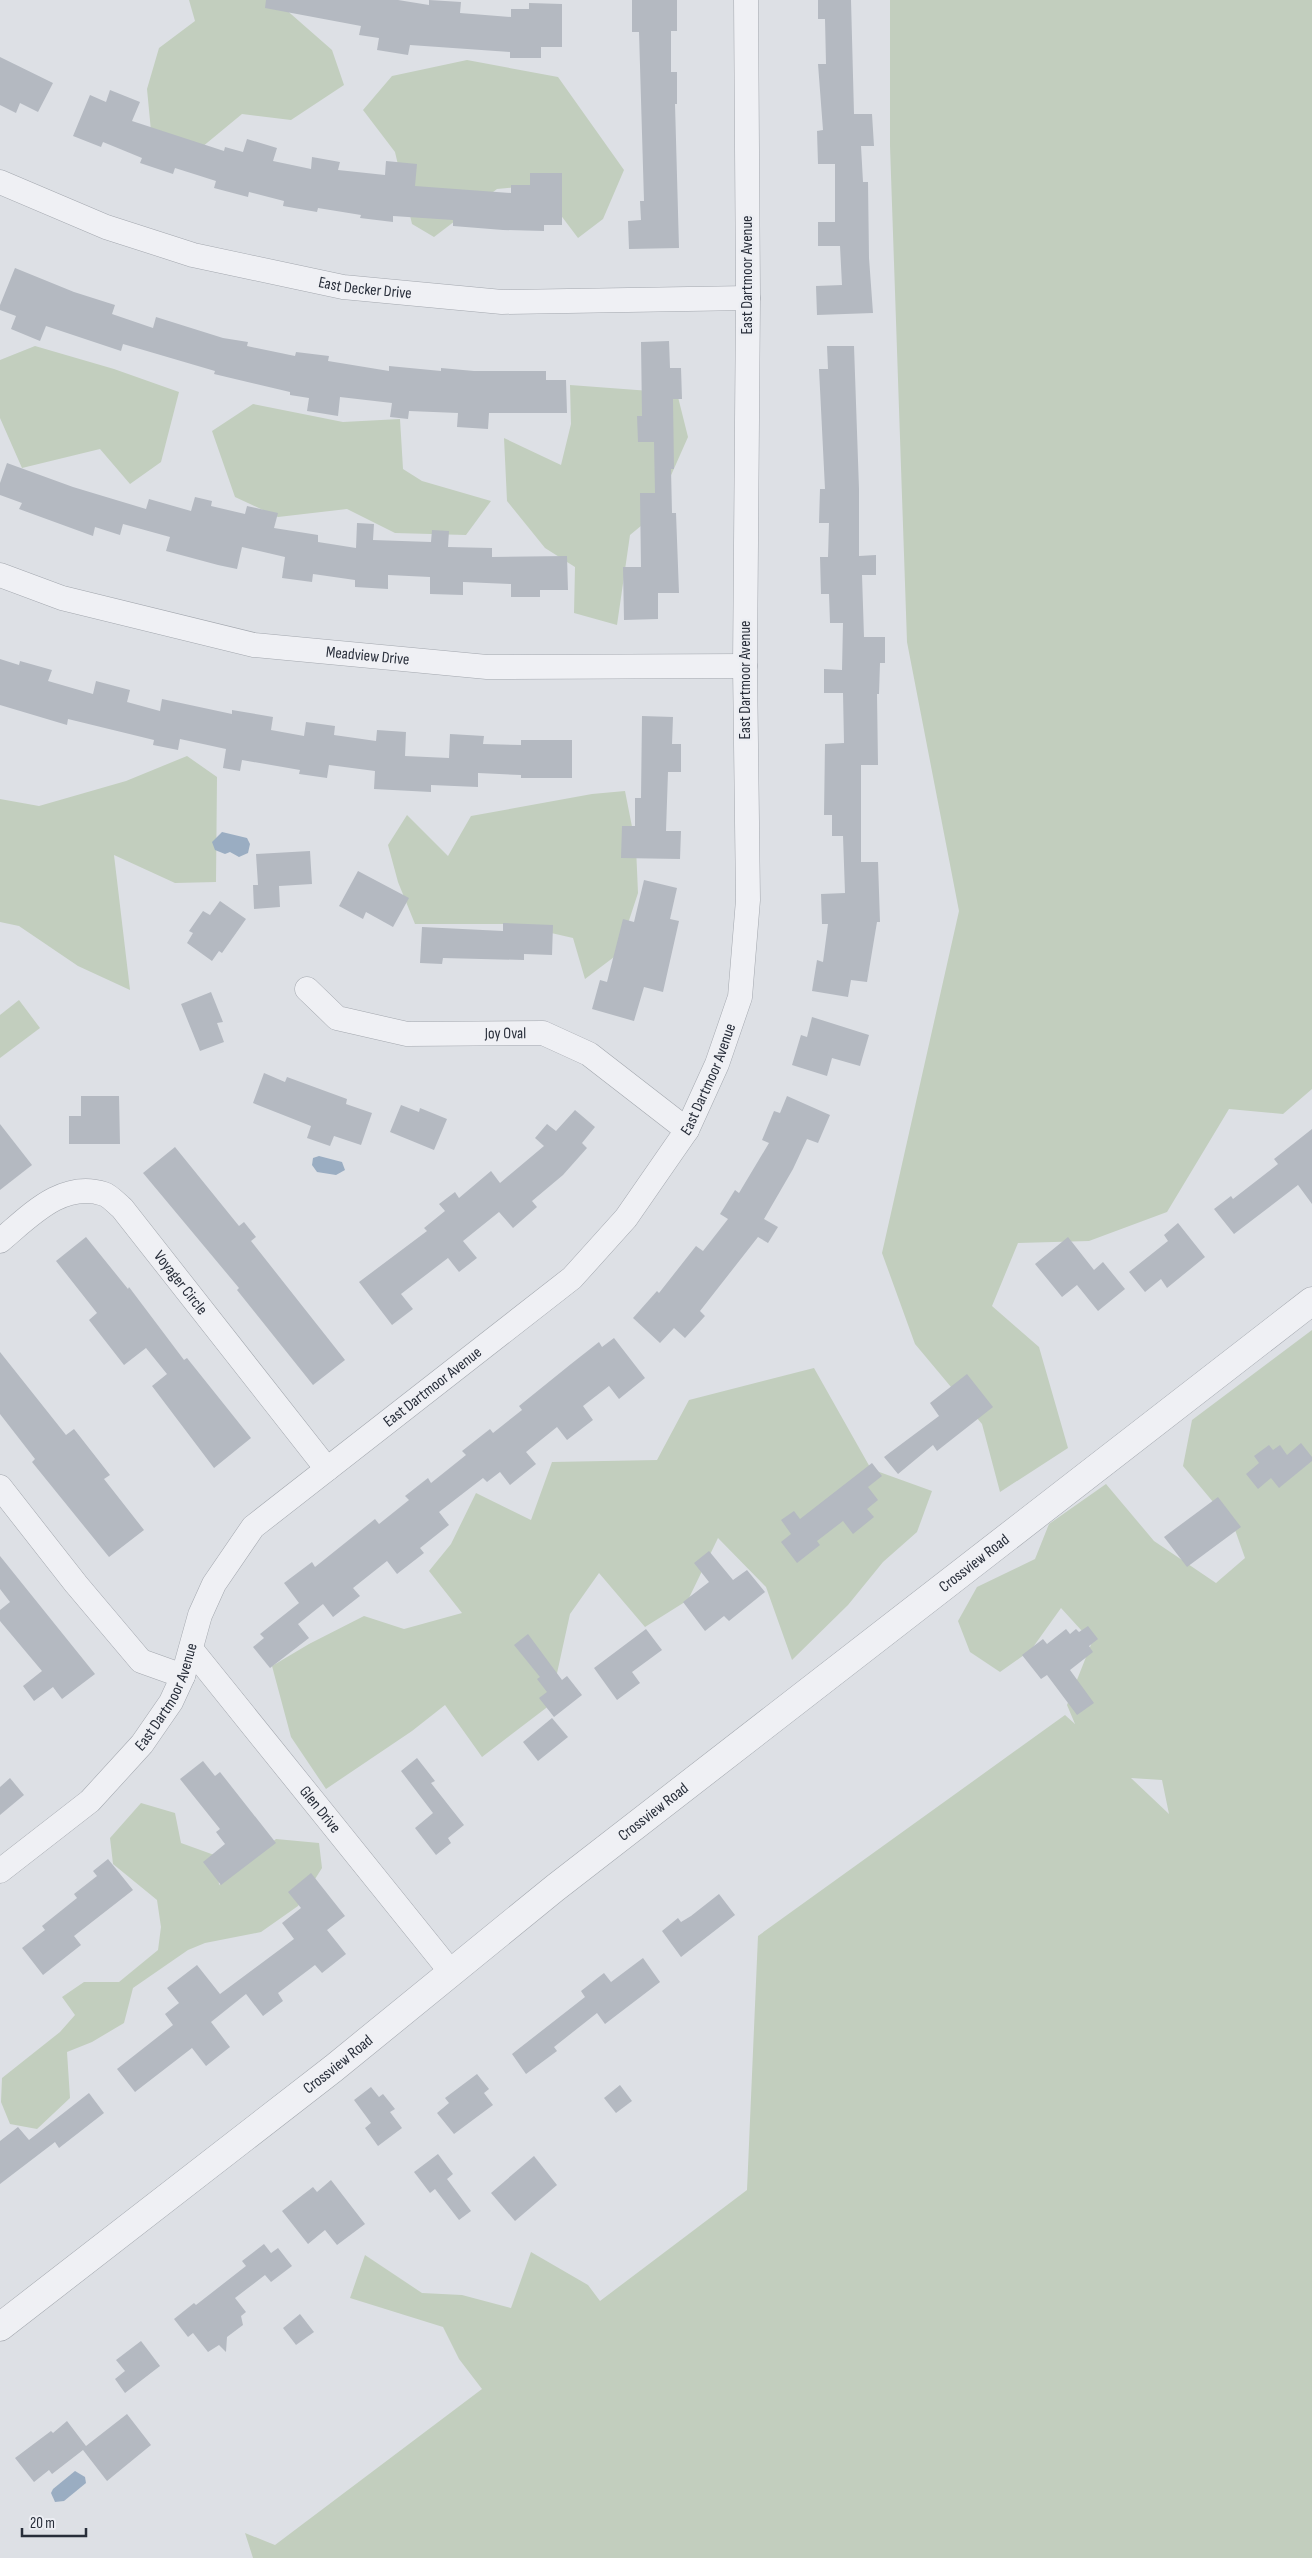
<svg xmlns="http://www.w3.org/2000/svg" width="1312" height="2558" font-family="'Sofia Sans Condensed',sans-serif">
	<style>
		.green { fill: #c2cebe; fill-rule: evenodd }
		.water { fill: #9aadc2 }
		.building { fill: #b4b9c1 }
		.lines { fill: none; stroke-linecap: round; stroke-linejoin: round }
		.minor-casing { stroke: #a3a7ae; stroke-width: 25 }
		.tertiary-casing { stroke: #a3a7ae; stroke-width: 29 }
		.minor { stroke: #eff0f4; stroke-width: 24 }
		.tertiary { stroke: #eff0f4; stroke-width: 28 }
		.labels { text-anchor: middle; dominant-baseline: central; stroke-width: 5; stroke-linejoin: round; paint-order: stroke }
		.street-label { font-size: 16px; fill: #282e3a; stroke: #eceef3 }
	</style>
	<rect width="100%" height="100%" fill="#dde0e5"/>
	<g class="green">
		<polygon points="189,0 275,0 332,50 344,85 291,120 242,114 196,152 151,131 147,89 159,48 195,21"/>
		<polygon points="890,0 1312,0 1312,1089 1283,1114 1229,1109 1167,1212 1089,1241 1018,1243 992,1306 1039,1347 1068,1448 1000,1492 982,1424 915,1344 882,1253 959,911 907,642 890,146"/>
		<polygon points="467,60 558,77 624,170 603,219 578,238 538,185 497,189 434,237 412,224 395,152 363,110 392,76"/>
		<polygon points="35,346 114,369 179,392 161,462 130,484 100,449 22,468 0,418 0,360"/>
		<polygon points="570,385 677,393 688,437 653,516 630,535 617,625 574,613 575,567 545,548 507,501 504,438 561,465 571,424"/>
		<polygon points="253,404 343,422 400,419 403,469 422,481 491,501 466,535 395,533 347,509 278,517 235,497 212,431"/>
		<polygon points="187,756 217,777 216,882 175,883 114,855 130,990 78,966 19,926 0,922 0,799 39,806 126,781"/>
		<polygon points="625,791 636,847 638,893 618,954 585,979 573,938 512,924 415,924 398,882 388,845 407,815 448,856 471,816 592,794"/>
		<polygon points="19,1000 40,1028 0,1058 0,1015"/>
		<path d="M1312,1330V2558H253L245,2533L275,2545L482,2389L459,2359L443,2327L350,2298L365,2255L422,2293L462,2295L511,2308L531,2252L588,2285L600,2301L747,2190L758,1936L1065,1715L1075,1724L1067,1705L1092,1642L1061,1608L1031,1650L1000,1672L970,1652L958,1621L977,1587L1035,1559L1049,1524L1106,1484L1154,1541L1216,1583L1245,1558L1234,1527L1183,1466L1192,1420ZM1131,1778L1162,1780L1169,1814Z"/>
		<polygon points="814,1368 871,1469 932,1491 917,1532 883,1562 848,1605 792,1660 766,1587 718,1538 688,1600 645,1627 599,1573 570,1614 550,1705 482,1757 445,1705 412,1731 326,1789 291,1737 272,1666 309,1644 364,1616 404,1629 462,1613 429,1571 451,1544 476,1493 531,1520 552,1462 657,1460 689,1400"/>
		<polygon points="141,1803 175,1813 181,1843 217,1856 219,1885 276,1839 319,1843 322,1868 298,1906 261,1932 205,1943 188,1950 133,1988 124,2023 92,2042 67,2052 70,2098 37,2129 10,2124 1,2102 2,2078 60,2032 75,2015 62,1997 84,1982 119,1982 158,1950 161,1927 157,1900 113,1864 110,1838"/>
	</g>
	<g class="water">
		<polygon points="222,832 247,838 250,844 248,853 239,857 230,852 225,854 215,850 212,842"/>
		<polygon points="319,1156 342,1162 345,1170 336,1175 317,1172 312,1165 313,1158"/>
		<polygon points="75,2471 85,2477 86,2483 64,2501 55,2502 51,2493 53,2489"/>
	</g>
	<g class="building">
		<polygon points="266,0 398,0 429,5 429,0 461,2 460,13 511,17 511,9 529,9 529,3 562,4 562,47 541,47 541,58 510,58 510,52 410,45 408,55 377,50 379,38 359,35 361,26 265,8"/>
		<polygon points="632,0 677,0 677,31 671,31 671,72 677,72 677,104 675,104 679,248 629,249 628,221 641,220 640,201 644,201 639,32 632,32"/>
		<polygon points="818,0 851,0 854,114 872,114 874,146 861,146 863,182 868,182 869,258 873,313 817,315 816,286 842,285 840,246 818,246 818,222 835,222 835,164 818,164 817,131 823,130 818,64 826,64 825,19 818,19"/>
		<polygon points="0,57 53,83 38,112 20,103 16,113 0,105"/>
		<polygon points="110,90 140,102 132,121 224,151 225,147 243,152 247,139 277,148 273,161 311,169 312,157 340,162 338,170 385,175 386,161 417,164 415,186 511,193 511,185 530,185 530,173 562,173 562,225 544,225 544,231 503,230 453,226 453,220 393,216 393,222 360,218 361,215 318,208 317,212 283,206 284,201 249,192 248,197 214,188 216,181 175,168 173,174 140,163 142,158 103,142 101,147 73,136 90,95 106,102"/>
		<polygon points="15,268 74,292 115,305 112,314 153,328 156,317 223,338 248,342 247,346 295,356 296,352 329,356 328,361 389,371 389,366 441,371 441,368 474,371 546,371 546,380 566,380 567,413 489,413 488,429 457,427 458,413 409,411 408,419 390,417 392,403 340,397 338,416 307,411 309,398 290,395 290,392 214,374 215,371 123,344 121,351 46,326 40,341 11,329 16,316 0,310 0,305"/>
		<polygon points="669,341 670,368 681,368 682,399 673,399 674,469 671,469 672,513 676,513 679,593 658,593 658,619 624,620 623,567 641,567 640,493 655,493 654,442 638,442 637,416 642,416 641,342"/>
		<polygon points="827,346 854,346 859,489 859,556 876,555 876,575 862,575 864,637 885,637 885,663 880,663 879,694 877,694 878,765 861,765 861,862 878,862 880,922 877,922 867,982 851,980 848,997 812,991 817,960 823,962 828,924 822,924 821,894 845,893 843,836 832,836 832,815 824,815 825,744 844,743 843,693 824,693 824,669 842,670 843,623 830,623 829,594 821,594 820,557 828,557 829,523 819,523 820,489 825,489 819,369 828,369"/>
		<polygon points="7,463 73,487 146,509 149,499 191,511 195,497 212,501 211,506 245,514 247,506 278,513 274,528 318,535 318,542 356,548 357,523 374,524 373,540 431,542 432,530 449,531 448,547 492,548 492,557 567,556 568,590 540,590 540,597 511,597 511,584 463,582 463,595 430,594 430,577 388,575 388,589 355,587 355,580 313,574 312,582 282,578 285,557 242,547 237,569 218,565 166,551 170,537 123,524 120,535 95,527 93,536 19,509 22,503 0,495 0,483"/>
		<polygon points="0,659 19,665 20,661 52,670 48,681 93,694 96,681 130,690 127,702 160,711 162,699 232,714 232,710 273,717 271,730 304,736 306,722 335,726 334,735 376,741 377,730 406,732 405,756 449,758 450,734 484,736 483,744 521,745 521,740 572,740 572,778 521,778 521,775 478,773 478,787 431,785 431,792 374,789 375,771 329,765 327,778 299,774 300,770 242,760 240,771 223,768 226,749 180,739 178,750 153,745 154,740 68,719 67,725 0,705"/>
		<polygon points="642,716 673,717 672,744 681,744 681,772 668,772 666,831 681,831 680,859 621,858 622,826 635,826 635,798 641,798"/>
		<polygon points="310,851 312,884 279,886 280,907 254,909 253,885 258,885 256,854"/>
		<polygon points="358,871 409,898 393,927 366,912 363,919 339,906"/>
		<polygon points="644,880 677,888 670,919 679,921 663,992 644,987 634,1021 592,1009 600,980 607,982 623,919 634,922"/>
		<polygon points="220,901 246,919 222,953 219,951 212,961 187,943 193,933 189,931 203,911 210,915"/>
		<polygon points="503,923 553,925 552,955 524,954 524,960 443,958 442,964 420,963 422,927 503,931"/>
		<polygon points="211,992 223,1022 217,1023 224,1042 200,1051 181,1004"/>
		<polygon points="812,1017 869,1035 860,1066 832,1058 827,1076 792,1065 801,1035 807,1037"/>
		<polygon points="264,1073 285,1082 287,1077 347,1099 346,1104 372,1113 361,1145 334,1136 330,1146 307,1138 311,1126 253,1103"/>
		<polygon points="81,1096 119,1096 120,1144 69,1144 69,1116 81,1116"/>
		<polygon points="787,1096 830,1115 818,1143 807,1139 793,1169 764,1219 778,1227 768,1243 758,1237 700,1311 705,1316 685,1338 674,1328 660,1343 633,1318 657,1291 659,1293 696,1246 703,1251 728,1219 720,1214 735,1190 739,1193 769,1143 762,1140 774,1111 780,1113"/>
		<polygon points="401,1105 419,1112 420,1108 447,1119 434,1150 390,1132"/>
		<polygon points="575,1110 595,1127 582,1143 587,1148 563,1175 532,1201 537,1207 513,1228 499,1212 463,1241 477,1258 459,1272 448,1258 401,1294 413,1309 392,1325 359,1282 427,1231 424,1228 445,1211 439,1204 455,1192 459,1198 491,1171 500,1183 544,1146 535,1138 547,1124 556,1131"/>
		<polygon points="0,1124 32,1165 0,1190"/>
		<polygon points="1312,1129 1312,1204 1298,1185 1234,1234 1214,1209 1231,1196 1233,1199 1278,1164 1274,1159"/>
		<polygon points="175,1147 239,1226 244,1222 256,1237 251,1241 345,1360 313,1385 237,1290 239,1288 143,1173"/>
		<polygon points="1178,1223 1205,1257 1167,1288 1161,1279 1145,1292 1129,1272 1168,1241 1164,1235"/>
		<polygon points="86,1237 128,1289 129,1287 184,1360 187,1358 251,1438 214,1468 152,1386 167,1374 146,1348 124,1365 89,1320 97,1313 56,1261"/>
		<polygon points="1068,1237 1094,1270 1103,1262 1125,1289 1098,1311 1077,1285 1062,1297 1035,1264"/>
		<polygon points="614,1338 645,1378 619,1399 609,1386 583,1406 593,1420 567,1440 557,1427 526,1452 536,1464 510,1485 500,1472 487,1482 483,1478 439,1512 449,1525 420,1548 424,1553 397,1574 387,1561 353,1588 360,1596 333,1617 323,1604 298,1624 309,1638 270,1668 253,1647 264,1638 260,1634 299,1603 284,1583 312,1562 315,1567 375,1519 379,1524 409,1500 405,1496 428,1478 431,1483 466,1455 462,1451 490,1429 493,1433 522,1410 519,1406 571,1364 599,1342 602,1347"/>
		<polygon points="0,1352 66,1435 74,1429 110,1475 104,1479 144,1530 109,1557 32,1462 35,1459 0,1414"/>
		<polygon points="967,1374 993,1407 937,1451 933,1445 898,1474 884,1457 939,1416 930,1403"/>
		<polygon points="1301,1443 1312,1457 1312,1461 1279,1488 1271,1478 1258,1489 1246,1474 1259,1463 1254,1456 1269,1445 1273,1450 1280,1445 1287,1455"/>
		<polygon points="872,1463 882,1476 868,1487 878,1500 867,1509 874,1517 853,1534 843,1521 817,1541 820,1545 797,1563 781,1542 791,1534 781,1520 794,1511 800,1519"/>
		<polygon points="1218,1497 1241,1527 1187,1567 1164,1537"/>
		<polygon points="709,1551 733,1580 747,1570 765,1592 729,1621 724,1616 705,1631 683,1602 709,1582 694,1563"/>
		<polygon points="0,1556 95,1674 62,1699 53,1687 34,1701 23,1686 42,1671 0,1621 0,1610 10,1602 0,1589"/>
		<polygon points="1088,1626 1098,1639 1089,1646 1093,1652 1070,1670 1094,1703 1077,1715 1047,1675 1041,1679 1022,1655 1043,1639 1047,1644 1066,1629 1070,1634 1076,1629 1079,1632"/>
		<polygon points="646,1629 662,1650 632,1672 640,1683 617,1700 594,1668"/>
		<polygon points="528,1634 562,1680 567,1676 582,1695 554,1717 539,1698 547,1692 537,1679 540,1677 514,1645"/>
		<polygon points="552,1718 568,1737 538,1761 523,1742"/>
		<polygon points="417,1758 435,1781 431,1783 464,1825 448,1838 451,1843 436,1855 415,1828 433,1813 401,1771"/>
		<polygon points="203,1761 215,1776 220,1772 276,1843 221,1885 203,1862 225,1844 216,1832 220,1829 180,1779"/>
		<polygon points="10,1778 24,1795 0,1815 0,1787"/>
		<polygon points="108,1859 133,1890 74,1936 81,1945 43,1975 22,1948 45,1930 42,1926 77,1898 74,1894 97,1876 93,1871"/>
		<polygon points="311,1873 345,1916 327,1930 346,1954 322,1973 315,1965 278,1993 283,2001 263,2016 246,1994 211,2022 230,2047 206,2066 192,2048 135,2092 117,2069 173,2025 165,2014 179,2003 167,1988 197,1965 220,1994 294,1939 282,1923 301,1908 288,1892"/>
		<polygon points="719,1894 735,1915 681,1957 662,1931 678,1918 681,1922 691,1916"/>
		<polygon points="643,1958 660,1982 605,2024 597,2013 554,2047 557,2051 526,2074 512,2054 585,1997 581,1991 604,1973 611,1982"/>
		<polygon points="477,2074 489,2089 484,2093 493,2105 454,2134 437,2113 449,2103 445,2098"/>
		<polygon points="620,2085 632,2101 616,2113 604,2098"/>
		<polygon points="371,2087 379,2097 383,2094 395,2109 390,2112 402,2128 378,2146 365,2128 371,2123 354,2100"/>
		<polygon points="89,2093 104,2113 59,2148 55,2142 0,2184 0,2141 18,2127 29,2140"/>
		<polygon points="438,2154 453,2174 447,2179 471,2211 459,2220 435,2189 430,2193 414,2172"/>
		<polygon points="534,2156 557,2185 515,2221 491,2193"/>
		<polygon points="331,2180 365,2224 337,2245 325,2230 308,2244 282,2211 313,2187 317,2192"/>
		<polygon points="264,2244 271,2253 278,2248 292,2266 271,2282 265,2275 235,2298 246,2312 241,2316 243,2325 227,2337 226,2352 219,2345 208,2352 193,2333 188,2337 174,2319 194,2303 196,2305 246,2266 242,2261"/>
		<polygon points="300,2314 314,2332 296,2345 283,2328"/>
		<polygon points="141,2341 160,2366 125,2393 115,2379 125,2371 116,2360"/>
		<polygon points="127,2414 151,2445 107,2481 83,2450 52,2474 49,2470 34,2482 15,2458 51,2431 53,2433 67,2421 86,2446"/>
	</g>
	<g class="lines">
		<g class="minor-casing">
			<g id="minor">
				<path id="s1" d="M0,182L106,227L193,255L343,287L502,302L748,298"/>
				<path id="s2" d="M0,575L62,598L254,645L487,667L745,666"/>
				<path id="s3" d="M307,989L337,1018L407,1034L543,1033L589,1054L687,1130"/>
				<path id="s4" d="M0,1241C29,1217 62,1180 104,1194C110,1196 117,1204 122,1208L327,1469"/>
				<polyline points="0,1487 76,1584 141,1661 183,1676"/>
				<path id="s5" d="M191,1649L451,1972"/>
				<path id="s6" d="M0,1871L90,1801L142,1744L171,1702L183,1676L200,1615L214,1584L253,1527L572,1278L626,1218L687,1130L717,1064L740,997L748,900L745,666L748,298L746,0"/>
			</g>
		</g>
		<g class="tertiary-casing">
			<g id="tertiary">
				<path id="s7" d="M0,2327L334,2068L555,1888L1312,1301"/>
			</g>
		</g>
		<use href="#minor" class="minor"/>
		<use href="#tertiary" class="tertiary"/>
	</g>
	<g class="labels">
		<g class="street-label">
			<text transform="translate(747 275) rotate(-90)">East Dartmoor Avenue</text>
			<text stroke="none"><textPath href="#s1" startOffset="382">East Decker Drive</textPath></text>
			<text stroke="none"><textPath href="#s2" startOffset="378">Meadview Drive</textPath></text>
			<text transform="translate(745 680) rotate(-90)">East Dartmoor Avenue</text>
			<text stroke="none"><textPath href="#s3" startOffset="212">Joy Oval</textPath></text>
			<text stroke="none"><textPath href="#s6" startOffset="1085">East Dartmoor Avenue</textPath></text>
			<text stroke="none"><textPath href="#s4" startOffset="238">Voyager Circle</textPath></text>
			<text stroke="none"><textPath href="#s6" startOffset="665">East Dartmoor Avenue</textPath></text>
			<text stroke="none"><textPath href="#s7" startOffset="1238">Crossview Road</textPath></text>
			<text stroke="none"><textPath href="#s6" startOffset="245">East Dartmoor Avenue</textPath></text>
			<text stroke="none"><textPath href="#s5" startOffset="206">Glen Drive</textPath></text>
			<text stroke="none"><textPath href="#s7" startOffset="832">Crossview Road</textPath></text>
			<text stroke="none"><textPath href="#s7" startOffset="428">Crossview Road</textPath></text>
		</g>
	</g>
	<path d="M22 2528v8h64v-8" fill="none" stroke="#282e3a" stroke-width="2.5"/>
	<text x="30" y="2528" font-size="15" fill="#282e3a" stroke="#eceef3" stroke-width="4" paint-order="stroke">20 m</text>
</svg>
